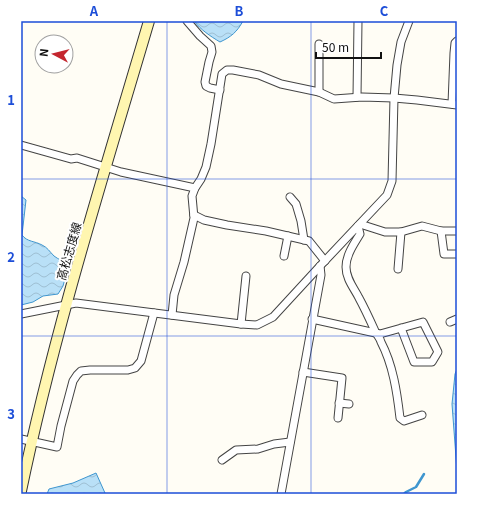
<svg xmlns="http://www.w3.org/2000/svg" width="478" height="515" font-family="Georgia,'Noto Sans JP',serif">
	<style>
		.water { fill: url(#water-waves); stroke: #3f96cf }
		.lines { fill: none; stroke-linecap: round; stroke-linejoin: round }
		.stream { stroke: #3f96cf; stroke-width: 2.5 }
		.street-casing { stroke: #444; stroke-width: 9 }
		.secondary-casing { stroke: #333; stroke-width: 12 }
		.street { stroke: #fff; stroke-width: 7 }
		.secondary { stroke: #fff6b0; stroke-width: 10 }
		.grid { fill: none; stroke: #1d4ed8; stroke-width: 1; stroke-opacity: 0.55 }
		.labels { text-anchor: middle; dominant-baseline: central; stroke-width: 4; stroke-linejoin: round; paint-order: stroke }
		.street-label { font-size: 12px; fill: #111; stroke: #fff }
		.neatline { fill: none; stroke: #1d4ed8; stroke-width: 1.5 }
		.grid-label { font-size: 13px; text-anchor: middle; font-weight: bold; fill: #1d4ed8 }
	</style>
	<defs>
		<pattern id="water-waves" width="16" height="10" patternUnits="userSpaceOnUse"><rect width="16" height="10" fill="#b9e0f7"/><path d="M0 5q4-4 8 0t8 0" fill="none" stroke="#9ebfd3"/></pattern>
	</defs>
	<rect width="100%" height="100%" fill="#fffdf5"/>
	<g class="water">
		<path d="M194,21H243C237,32 231,37 220,42C210,36 201,30 194,21Z"/>
		<path d="M21,196L26,200L22,235C27,242 35,241 42,245C47,247 50,252 54,256C58,259 64,262 69,264L63,286L58,294L43,296L33,302L21,305Z"/>
		<polygon points="457,369 457,471 452,404 455,374"/>
		<polygon points="96,473 105,493 102,494 47,494 49,489 73,483"/>
	</g>
	<g class="lines">
		<polyline class="stream" points="404,494 406,492 416,487 424,474"/>
		<g class="street-casing">
			<g id="street">
				<polyline points="187,21 200,36 211,46 212,52 209,62 205,82 206,86 210,88 220,90"/>
				<polyline points="319,44 319,92"/>
				<polyline points="357,97 358,21"/>
				<polyline points="452,104 454,53 455,43 457,41"/>
				<polyline points="21,145 71,159 77,158 121,172 195,188"/>
				<polyline points="290,197 296,204 301,221 304,240"/>
				<polyline points="194,215 204,220 227,225 266,231 309,241 325,261"/>
				<polyline points="360,224 385,232 401,232 422,226 441,231 457,231"/>
				<path d="M358,226L360,234C354,244 346,255 346,267C346,279 354,288 359,298C365,309 370,320 375,331C377,335 380,338 381,342C393,365 397,392 400,418L404,421L422,415"/>
				<polyline points="441,231 444,254 457,254"/>
				<polyline points="284,256 288,236"/>
				<polyline points="398,269 401,232"/>
				<polyline points="21,314 76,303 241,324 257,325 273,317 320,266 387,195 392,181 394,98 397,65 401,42 409,21"/>
				<polyline points="172,315 174,295 184,262 194,218 192,196 195,188 201,179 206,167 211,144 222,74 227,70 233,70 259,75 281,84 319,92 334,99 362,97 394,98 417,100 457,105"/>
				<polyline points="312,319 380,334 423,322 438,352 432,362 414,362 401,328"/>
				<polyline points="450,322 457,319"/>
				<polyline points="241,324 246,276"/>
				<polyline points="303,372 342,378 338,418"/>
				<polyline points="339,403 349,404"/>
				<polyline points="21,439 57,447 61,426 73,381 77,375 81,371 90,370 128,370 135,368 141,361 154,313"/>
				<polyline points="222,460 236,450 258,449 274,444 290,442"/>
				<polyline points="281,494 321,275 320,266"/>
			</g>
		</g>
		<g class="secondary-casing">
			<path id="secondary" d="M21,491C54,332 103,177 149,21"/>
		</g>
		<use href="#street" class="street"/>
		<use href="#secondary" class="secondary"/>
	</g>
	<path class="grid" d="M167,21V494M311,21V494M21,179H457M21,336H457"/>
	<g class="labels">
		<g class="street-label">
			<text transform="translate(68 251) rotate(-74)">高松志度線</text>
		</g>
	</g>
	<rect width="478" height="515" fill="none" stroke="#ffffff" stroke-width="44"/>
	<g transform="translate(54 54) rotate(277)"><circle r="19" fill="#ffffff" stroke="#a0a0a0"/>
	<path d="M0-3L7 15L0 10L-7 15Z" fill="#c4262e"/>
	<text y="-6" font-size="11" font-weight="bold" text-anchor="middle" fill="#111111">N</text>
	</g>
	<path d="M316 52v6h65v-6" fill="none" stroke="#111111" stroke-width="2"/>
	<text x="322" y="52" font-size="12" fill="#111111" stroke="#ffffff" stroke-width="3" paint-order="stroke">50 m</text>
	<rect x="22" y="22" width="434" height="471" class="neatline"/>
	<g class="grid-label">
		<text x="94" y="16">A</text>
		<text x="239" y="16">B</text>
		<text x="384" y="16">C</text>
		<text x="11" y="105">1</text>
		<text x="11" y="262">2</text>
		<text x="11" y="419">3</text>
	</g>
</svg>
